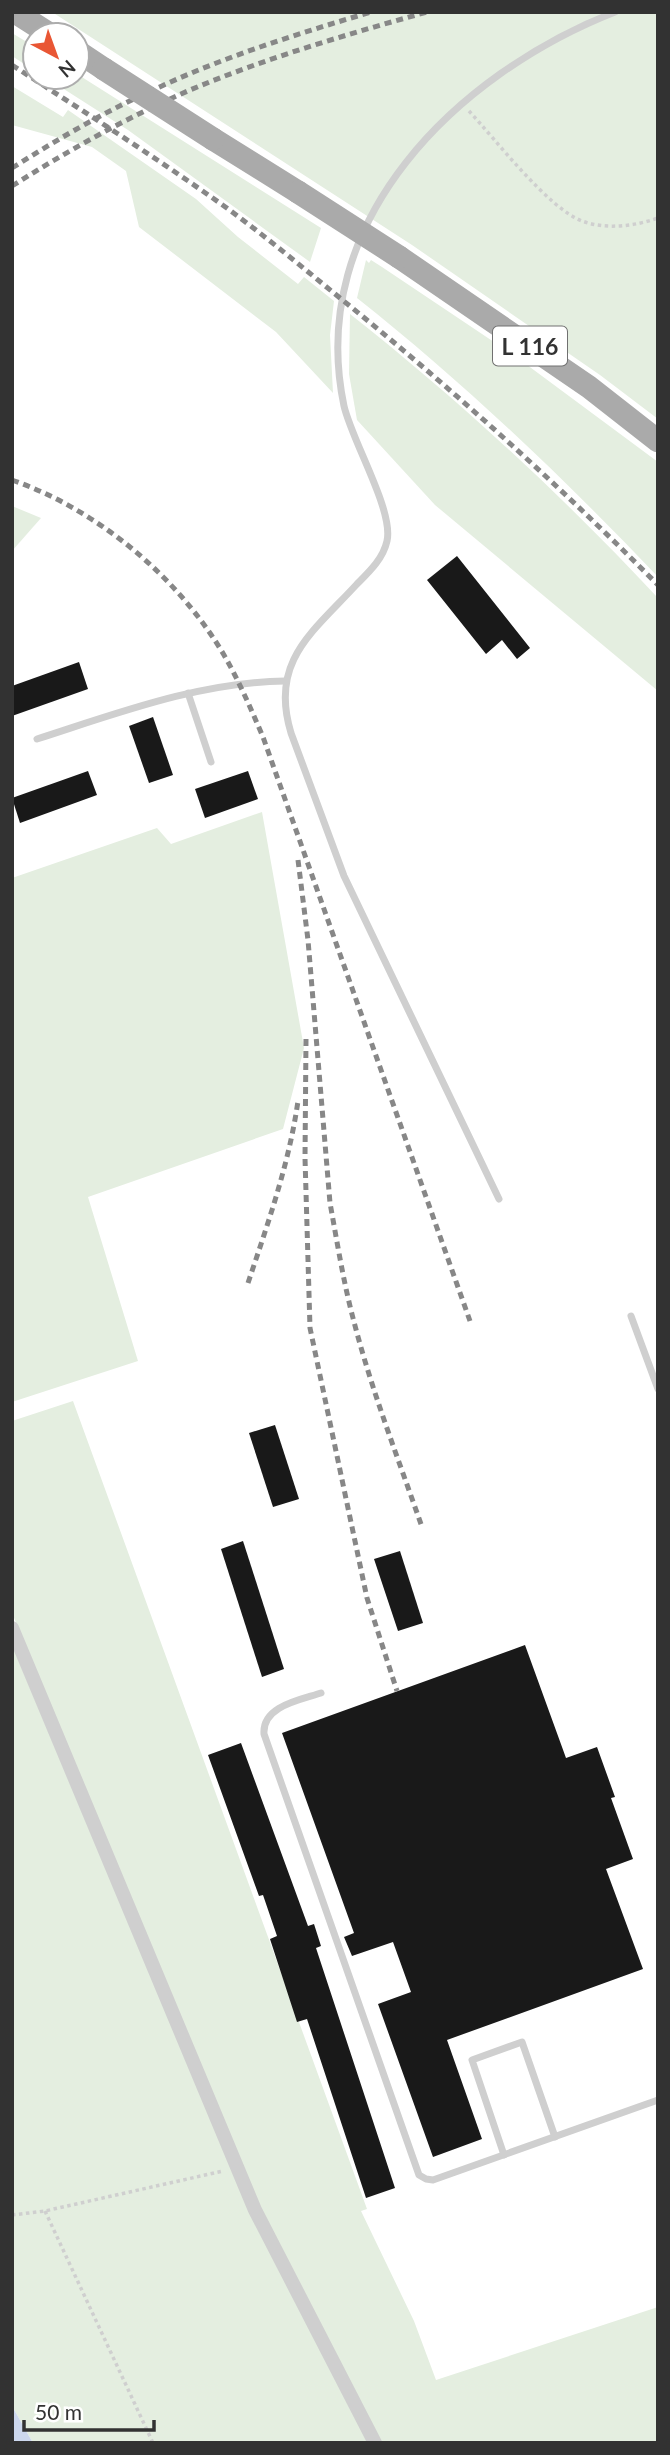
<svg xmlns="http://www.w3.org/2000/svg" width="670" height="2455" font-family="Lato,sans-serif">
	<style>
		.green { fill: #e4eee0 }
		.water { fill: #cdd8ee }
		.building { fill: #191919 }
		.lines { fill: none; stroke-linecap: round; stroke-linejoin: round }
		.path { stroke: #cfcfcf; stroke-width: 3.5; stroke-dasharray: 3.5 3.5; stroke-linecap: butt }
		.service { stroke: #cfcfcf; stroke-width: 7 }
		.minor { stroke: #cfcfcf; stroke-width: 14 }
		.primary { stroke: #aaa; stroke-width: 23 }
		.rail { stroke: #878787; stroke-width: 5; stroke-dasharray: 7 5; stroke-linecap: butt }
		.primary-bridge { stroke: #aaa; stroke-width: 23 }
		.labels { text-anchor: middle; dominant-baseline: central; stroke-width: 7; stroke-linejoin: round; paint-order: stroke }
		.shield { fill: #fff; stroke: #707070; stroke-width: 2 }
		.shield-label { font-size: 23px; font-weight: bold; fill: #323232 }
	</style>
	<rect width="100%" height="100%" fill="#fff"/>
	<g class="green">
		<polygon points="52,12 658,12 658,419 600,375 412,245"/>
		<polygon points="12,33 35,47 35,71 12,56"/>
		<polygon points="77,74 321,228 310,262 128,130 45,77 77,77"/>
		<polygon points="12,86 63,117 68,110 196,199 238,237 298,284 304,277 334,301 330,335 333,393 276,332 139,227 126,171 92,147 12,125"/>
		<path d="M366,260L369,263L371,260L382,267L515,356L658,462V577C564,478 462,381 357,298Z"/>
		<path d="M350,314C459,400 563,496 658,598V691L435,505L357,420L349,374Z"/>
		<polygon points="12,506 41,518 12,551"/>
		<polygon points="262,812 304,1048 283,1129 88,1197 138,1361 12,1402 12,878 157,828 171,844"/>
		<polygon points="73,1401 367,2209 361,2211 414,2321 436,2380 658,2307 658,2443 381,2443 261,2212 12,1613 12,1421"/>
		<polygon points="12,1645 244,2199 369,2443 33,2443 12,2406"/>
	</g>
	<polygon class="water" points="12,2406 33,2443 12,2443"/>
	<g class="building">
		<polygon points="457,556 530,648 517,659 502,640 486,654 427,580"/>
		<polygon points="79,662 88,689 12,716 12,686"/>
		<polygon points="153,717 173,775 149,783 129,726"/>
		<polygon points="88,771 97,795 20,823 12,798"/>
		<polygon points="248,771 258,799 205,818 195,789"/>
		<polygon points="275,1425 299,1499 273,1507 249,1433"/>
		<polygon points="243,1541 284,1669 262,1677 221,1549"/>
		<polygon points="400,1551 423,1623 398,1631 374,1559"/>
		<polygon points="525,1645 566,1758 597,1747 615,1797 611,1798 633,1859 606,1869 643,1969 447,2040 482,2139 433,2157 378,2004 411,1992 393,1942 352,1956 344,1937 354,1933 282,1733"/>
		<polygon points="241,1743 308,1926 314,1924 321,1946 316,1948 395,2188 366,2198 307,2019 297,2022 270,1939 277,1936 263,1895 259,1896 208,1755"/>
	</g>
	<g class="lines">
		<g class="path">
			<path d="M469,111C495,139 549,209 582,221C606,230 635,226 658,218"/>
			<polyline points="45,2211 153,2443"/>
			<polyline points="12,2215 45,2211 223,2171"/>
		</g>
		<g class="service">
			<polyline points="188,693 211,762"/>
			<path d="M37,739C118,713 200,682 285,681"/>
			<path d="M499,1199L344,876L291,733C269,661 313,632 357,584C369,572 383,559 387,541C394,511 352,441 344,406C305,221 457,74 615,12"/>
			<polyline points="631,1316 658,1389"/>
			<path d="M321,1693C300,1700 262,1706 264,1734L419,2175L426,2179L433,2180L658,2100"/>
			<polyline points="504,2155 472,2060 522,2042 555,2137"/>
		</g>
		<polyline class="minor" points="12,1628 255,2210 375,2443"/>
		<g class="primary">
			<polyline points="15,12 51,35"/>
			<polyline points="77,51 104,69"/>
			<polyline points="213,139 298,192"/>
			<polyline points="399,257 589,387 658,441"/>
		</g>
		<g class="rail">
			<path d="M12,65C83,111 155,157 224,206C264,235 302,267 340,298C451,388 557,483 658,585"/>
			<path d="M12,168C58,139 104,112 153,90C223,57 297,34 371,12"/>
			<path d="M12,186C69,150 128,117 190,90C266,58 348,34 427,12"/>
			<path d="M12,480C98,510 178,577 224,655C239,681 251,709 263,737L470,1321"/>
			<path d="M298,860L308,940L330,1203C337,1241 343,1280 353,1318C371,1389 398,1458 422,1527"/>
			<polyline points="306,1039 305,1158 310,1328 367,1598 397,1691"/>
			<path d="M248,1283C268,1223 289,1164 298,1101"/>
		</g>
		<g class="primary-bridge">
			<polyline points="104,69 213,139"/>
			<polyline points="298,192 399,257"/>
		</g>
	</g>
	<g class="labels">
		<rect class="shield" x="493" y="326.5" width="74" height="39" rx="5"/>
		<g class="shield-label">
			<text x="530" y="346">L 116</text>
		</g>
	</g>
	<rect width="670" height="2455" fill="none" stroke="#323232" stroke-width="28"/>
	<g transform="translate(56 56) rotate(139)"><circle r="33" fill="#ffffff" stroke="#adadad" stroke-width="2"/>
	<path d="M0-5L12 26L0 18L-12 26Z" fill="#e95634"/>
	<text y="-10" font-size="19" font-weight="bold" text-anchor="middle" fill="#323232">N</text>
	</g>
	<path d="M24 2420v10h130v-10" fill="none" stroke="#323232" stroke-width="3.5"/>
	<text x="35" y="2420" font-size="21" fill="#323232" stroke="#ffffff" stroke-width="5" paint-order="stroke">50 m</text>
</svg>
